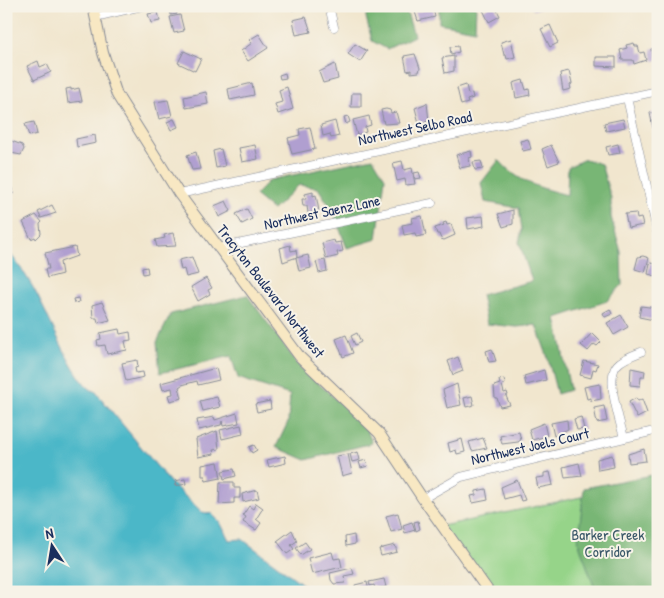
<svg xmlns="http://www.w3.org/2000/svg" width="664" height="598" font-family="'Patrick Hand',sans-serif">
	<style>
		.green { fill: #96d489; stroke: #588274 }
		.forest { fill: #78b675; stroke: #4a726a }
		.water { fill: #4cb7c8; stroke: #347393 }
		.building { fill: #b09fd0 }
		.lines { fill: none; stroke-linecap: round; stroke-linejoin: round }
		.street-casing { stroke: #868a96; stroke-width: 9 }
		.secondary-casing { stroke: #868a96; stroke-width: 12 }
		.street { stroke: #fff; stroke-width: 8 }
		.secondary { stroke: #f8e8c3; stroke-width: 10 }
		.labels { text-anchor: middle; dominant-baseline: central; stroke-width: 4; stroke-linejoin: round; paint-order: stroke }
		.street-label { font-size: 15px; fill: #1b2f5e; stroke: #f7f3e8 }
		.park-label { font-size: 15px; fill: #3a5869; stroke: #f7f3e8 }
	</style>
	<rect width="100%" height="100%" fill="#f7f3e8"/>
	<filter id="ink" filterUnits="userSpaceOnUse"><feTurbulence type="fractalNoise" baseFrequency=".02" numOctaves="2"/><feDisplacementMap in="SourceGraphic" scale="10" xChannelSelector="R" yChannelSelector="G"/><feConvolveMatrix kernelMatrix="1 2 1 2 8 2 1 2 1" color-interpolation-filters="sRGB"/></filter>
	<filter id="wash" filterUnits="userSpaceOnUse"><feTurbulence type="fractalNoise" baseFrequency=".0096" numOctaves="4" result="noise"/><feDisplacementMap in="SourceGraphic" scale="20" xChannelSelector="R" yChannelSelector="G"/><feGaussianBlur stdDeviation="1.12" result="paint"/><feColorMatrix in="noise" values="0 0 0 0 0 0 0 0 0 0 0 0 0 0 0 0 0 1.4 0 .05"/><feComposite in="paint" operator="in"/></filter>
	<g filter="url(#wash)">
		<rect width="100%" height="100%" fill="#f1e6ce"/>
		<polygon class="green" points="658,481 658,592 489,592 442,526"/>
		<g class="forest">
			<polygon points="367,6 405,6 414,36 387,49 372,41 366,17"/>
			<polygon points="439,6 476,6 475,30 439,23"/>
			<polygon points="373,158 385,178 377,239 347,248 333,211 318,188 299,185 273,210 255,195 270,180"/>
			<path d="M585,159L601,164L611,198V217L621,252L622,285L607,301L556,318L570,390L557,394L547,355L536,325L517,327L487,324L481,295L532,281L519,242L522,230L519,208L485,202L481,183L499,160C517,182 540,188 567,195L568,167Z"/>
			<polygon points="247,295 301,368 365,425 372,443 306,460 276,447 288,422 290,395 238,378 231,356 160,373 157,342 171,314"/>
			<polygon points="658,474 658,592 596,592 578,541 584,488"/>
		</g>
		<path class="water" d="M6,248C16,261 29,279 36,293C46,310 78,390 95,391L169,481L202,512L212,514L220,522L229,540L242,539L313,592H6Z"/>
		<g id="blocks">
			<g class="building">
				<polygon points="292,6 305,6 306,7 292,10"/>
				<polygon points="490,6 495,6 500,16 489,22 483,10"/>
				<polygon points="532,6 545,6 545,7 533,10"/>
				<polygon points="175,7 177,14 171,15 170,8"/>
				<polygon points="433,8 435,17 418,21 415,12"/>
				<polygon points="158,12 160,21 151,23 148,14"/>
				<polygon points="180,15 184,31 174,33 170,17"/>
				<polygon points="306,17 311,32 296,35 293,20"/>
				<polygon points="550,25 558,43 550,47 541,29"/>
				<polygon points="259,34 268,48 248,61 241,51 252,43 249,40"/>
				<polygon points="511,39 515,57 507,59 506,55 504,55 501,42"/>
				<polygon points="634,43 635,46 638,46 640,53 644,52 646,60 634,64 633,60 622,60 620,50 627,48 626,45"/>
				<polygon points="355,44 367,51 360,62 348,54"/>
				<polygon points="458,46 459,52 451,54 450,47"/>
				<polygon points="658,47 658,60 653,61 651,49"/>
				<polygon points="184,51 201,59 195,71 178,63"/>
				<polygon points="415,54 420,68 419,72 411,73 411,70 407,71 404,56"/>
				<polygon points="454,56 454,71 445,73 442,58"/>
				<polygon points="596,57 616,57 616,67 596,66"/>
				<polygon points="38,61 40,67 47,64 51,72 34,80 27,66"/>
				<polygon points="335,64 338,79 323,83 319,72"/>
				<polygon points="569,71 572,84 570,85 571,89 563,91 560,73"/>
				<polygon points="285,73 286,78 280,79 279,75"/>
				<polygon points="6,80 11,89 6,92"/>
				<polygon points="523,80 526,90 529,89 530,95 516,98 513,83"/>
				<polygon points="252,83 254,95 230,100 228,89"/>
				<polygon points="466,85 468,94 472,93 473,98 467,100 468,103 461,105 457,88"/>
				<polygon points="287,87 293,109 278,114 275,104 282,102 279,90"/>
				<polygon points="71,88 71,90 79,88 82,101 68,103 66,89"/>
				<polygon points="206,92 208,104 186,108 184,97"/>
				<polygon points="352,93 361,93 361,107 351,107"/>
				<polygon points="168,100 172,116 159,119 155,102"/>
				<polygon points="427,103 429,121 419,123 415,108"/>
				<polygon points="386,109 390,110 391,113 396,112 399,123 384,124 381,110"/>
				<polygon points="658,112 658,127 653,128 650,113"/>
				<polygon points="348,116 350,122 346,124 344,117"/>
				<polygon points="369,116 371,125 365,127 366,132 357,135 353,120"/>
				<polygon points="174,119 178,127 171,130 167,122"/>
				<polygon points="623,119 625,127 606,131 604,123"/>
				<polygon points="335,121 339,136 331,138 330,134 323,136 321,125"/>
				<polygon points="34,122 37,134 29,136 25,124"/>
				<polygon points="310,127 315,149 292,154 288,138 300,135 299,129"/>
				<polygon points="95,135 96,143 77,147 76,139"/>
				<polygon points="6,139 22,145 24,149 21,155 6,152"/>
				<polygon points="528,139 531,149 523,151 520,141"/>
				<polygon points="618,144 620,153 608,155 606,147"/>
				<polygon points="255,145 258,159 242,162 239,148"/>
				<polygon points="551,145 559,162 548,166 542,149"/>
				<polygon points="654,145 658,145 658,157 657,157"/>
				<polygon points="221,149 225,166 216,168 213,151"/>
				<polygon points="471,151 472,157 469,158 470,166 460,168 456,155"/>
				<polygon points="196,152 200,169 192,170 187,155"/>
				<polygon points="402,161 404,170 412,168 415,184 406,185 405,179 397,181 393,163"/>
				<polygon points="481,161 483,169 475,170 473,162"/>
				<polygon points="419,172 421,178 415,179 414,173"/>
				<polygon points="6,175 14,193 6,196"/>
				<polygon points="313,192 313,196 316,195 319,211 308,213 307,206 303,206 302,199 306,199 305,194"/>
				<polygon points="226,201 231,211 219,217 214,206"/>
				<polygon points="52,205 56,213 41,218 38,212"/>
				<polygon points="247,209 252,219 242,224 236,214"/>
				<polygon points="513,210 513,224 503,227 498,214"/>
				<polygon points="636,213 637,219 641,218 643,225 628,228 625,214"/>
				<polygon points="36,215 42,222 40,224 41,234 36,239 35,237 31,239 23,222"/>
				<polygon points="422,216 426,235 416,237 415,233 404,235 402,225 413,223 412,218"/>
				<polygon points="483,216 484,226 468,229 467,218"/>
				<polygon points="446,222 447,225 451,224 455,235 444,240 441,239 439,234 437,234 435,228 444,225 443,223"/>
				<polygon points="173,233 176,246 157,247 155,240 165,238 164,235"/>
				<polygon points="334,240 335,243 341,242 343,251 337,252 338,256 326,259 322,243"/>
				<polygon points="290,245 291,251 296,250 297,257 283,262 280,248"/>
				<polygon points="75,247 77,256 60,262 62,274 47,278 45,269 49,269 45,253"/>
				<polygon points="308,255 311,268 299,271 296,258"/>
				<polygon points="643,256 649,258 645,272 635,269 638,257"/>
				<polygon points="192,257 198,274 186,277 184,269 181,270 179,260"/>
				<polygon points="325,260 327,271 319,273 316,262"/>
				<polygon points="650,263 658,264 656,276 648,274"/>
				<polygon points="147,267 148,273 143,274 142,268"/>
				<polygon points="206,278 212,288 208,290 210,294 198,301 191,287"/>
				<polygon points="78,298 79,302 74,303 73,299"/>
				<polygon points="102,302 110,320 98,323 97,318 93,318 92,305"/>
				<polygon points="641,306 657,308 654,320 639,317"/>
				<polygon points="610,309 612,314 605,317 603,313"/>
				<polygon points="621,315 628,327 614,335 607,323"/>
				<polygon points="119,329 120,334 130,332 131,340 125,341 127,350 107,354 105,345 98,346 97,340 101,339 100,333"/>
				<polygon points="357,333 361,342 355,345 351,336"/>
				<polygon points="592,333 601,342 597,346 594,344 588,351 581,345"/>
				<polygon points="346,335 353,353 343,357 336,339"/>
				<polygon points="492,349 496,361 489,362 486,351"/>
				<polygon points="458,357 463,371 453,375 448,361"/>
				<polygon points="137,360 138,367 135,368 136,373 143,372 144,377 126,381 122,363"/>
				<polygon points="584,361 598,364 596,370 593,369 591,378 580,375"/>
				<polygon points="216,368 219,380 198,385 197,381 182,385 179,387 182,398 170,401 168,395 173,394 172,388 163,390 161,383"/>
				<polygon points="631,368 645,371 644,377 641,377 640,386 630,385"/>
				<polygon points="544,370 546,380 526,385 524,376"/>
				<polygon points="504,379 505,384 502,385 504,393 507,392 508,395 506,396 510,405 500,407 497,398 495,398 494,386 500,384 499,380"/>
				<polygon points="457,384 461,405 447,408 443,390"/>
				<polygon points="600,384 601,399 591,401 591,398 587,399 584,387"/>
				<polygon points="472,396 474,405 466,407 464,398"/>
				<polygon points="217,397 220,407 203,411 200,401"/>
				<polygon points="636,398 638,401 642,399 647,413 637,418 629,402"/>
				<polygon points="270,401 271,409 257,412 255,404"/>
				<polygon points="604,406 607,421 597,423 594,408"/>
				<polygon points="237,413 239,423 223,426 222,421 221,425 199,430 197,420 214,417 215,420"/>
				<polygon points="581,417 584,429 577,430 574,419"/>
				<polygon points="567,420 568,429 554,436 551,423"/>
				<polygon points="544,423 547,436 532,440 529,429"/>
				<polygon points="241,425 243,434 222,439 220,430"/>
				<polygon points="217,431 219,449 213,450 214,454 198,457 196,439"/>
				<polygon points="519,432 521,440 518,442 502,444 500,436"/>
				<polygon points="483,438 487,448 472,451 469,442"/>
				<polygon points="462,439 465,452 457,454 456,450 450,452 448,443"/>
				<polygon points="254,445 257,450 252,453 249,447"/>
				<polygon points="644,449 646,461 629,463 628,454"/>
				<polygon points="358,452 360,460 352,462 350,454"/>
				<polygon points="348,454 352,473 342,476 337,456"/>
				<polygon points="612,455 614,467 598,470 597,459"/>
				<polygon points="285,456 286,463 269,467 267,460"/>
				<polygon points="366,460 368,466 361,468 359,462"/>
				<polygon points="218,462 221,478 206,481 205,476 202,476 202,465"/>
				<polygon points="579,463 582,476 565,478 563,467"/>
				<polygon points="234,469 236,476 224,479 222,471"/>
				<polygon points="550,472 553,485 538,488 536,478 544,477 544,473"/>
				<polygon points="185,479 186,484 176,486 175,481"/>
				<polygon points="517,480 525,500 521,501 519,495 504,499 501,487"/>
				<polygon points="220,482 234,482 234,488 240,488 240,498 234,498 234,503 219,504"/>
				<polygon points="486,489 488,500 473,503 471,496 476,495 476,491"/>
				<polygon points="257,490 259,498 243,502 242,494"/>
				<polygon points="256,503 263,508 256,519 261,523 256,530 243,522 246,517 243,515 249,506 253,509"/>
				<polygon points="398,513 402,529 391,532 386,516"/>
				<polygon points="418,521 420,529 416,531 414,522"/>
				<polygon points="412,522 415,530 405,533 403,525"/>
				<polygon points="292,530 297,541 291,545 294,549 287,554 277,541"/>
				<polygon points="354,535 355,544 346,546 345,537"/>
				<polygon points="305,542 310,549 301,555 296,548"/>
				<polygon points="395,545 397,552 381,556 379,549"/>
				<polygon points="332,552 334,559 340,558 342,567 312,574 308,558"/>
				<polygon points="352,568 354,574 344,576 345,583 334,584 331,580 330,573"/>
				<polygon points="384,579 386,587 375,589 374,585 370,586 369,582"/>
				<polygon points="367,582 369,592 356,592 355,585"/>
			</g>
		</g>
	</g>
	<g filter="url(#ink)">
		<use href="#blocks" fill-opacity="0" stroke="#868a96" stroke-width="1"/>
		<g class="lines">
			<g class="street-casing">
				<g id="street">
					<polyline points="329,6 334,27"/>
					<polyline points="95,17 142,6"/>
					<polyline points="627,98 658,235"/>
					<polyline points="179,194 658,91"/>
					<polyline points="218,248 432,203"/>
					<path d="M624,438C620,421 605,379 617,365C622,359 633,355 641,352"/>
					<polyline points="422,499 461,477 650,432"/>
				</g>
			</g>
			<g class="secondary-casing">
				<polyline id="secondary" points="93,6 103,53 117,95 179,194 300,357 379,433 421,496 489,592"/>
			</g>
			<use href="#street" class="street"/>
			<use href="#secondary" class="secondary"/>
		</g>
	</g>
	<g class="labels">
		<g class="street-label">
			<text transform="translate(415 128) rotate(-12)">Northwest Selbo Road</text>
			<text transform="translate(322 212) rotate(-12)">Northwest Saenz Lane</text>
			<text transform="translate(271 291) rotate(52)">Tracyton Boulevard Northwest</text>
			<text transform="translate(530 446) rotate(-13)">Northwest Joels Court</text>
		</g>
		<g class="park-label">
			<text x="608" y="534">Barker Creek<tspan x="608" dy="17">Corridor</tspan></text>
		</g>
	</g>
	<rect width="664" height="598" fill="none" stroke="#f7f3e8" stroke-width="25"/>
	<g transform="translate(52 546) rotate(348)" stroke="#f7f3e8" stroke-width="4" paint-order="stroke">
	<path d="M0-4L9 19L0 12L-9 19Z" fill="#1b2f5e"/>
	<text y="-8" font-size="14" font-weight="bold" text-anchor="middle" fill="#1b2f5e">N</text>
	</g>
</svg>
